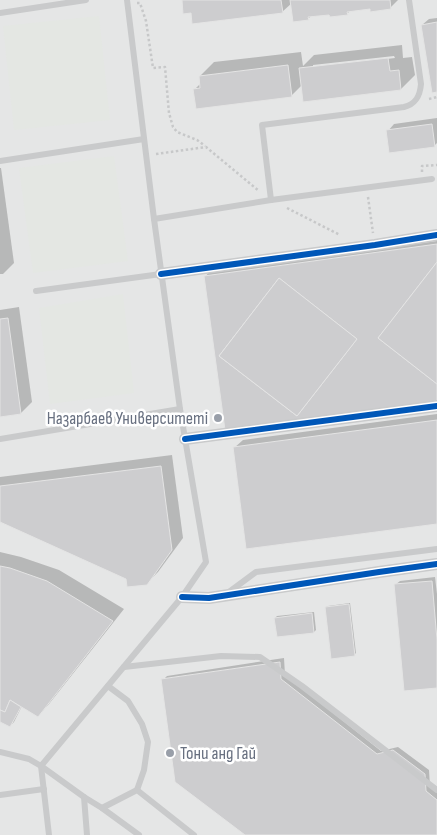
<svg xmlns="http://www.w3.org/2000/svg" width="437" height="835" font-family="'Sofia Sans Condensed',sans-serif">
	<style>
		.built { fill: #e5e6e6 }
		.green { fill: #e4e7e3 }
		.shadow { fill: #0003; fill-rule: evenodd }
		.building { fill: #cdcdcf; stroke: #e4e4e4; fill-rule: evenodd }
		.lines { fill: none; stroke-linecap: round; stroke-linejoin: round }
		.path { stroke: #c7c8c9; stroke-width: 2.5; stroke-dasharray: 2.5 2.5; stroke-linecap: butt }
		.lane { stroke: #c9cacb; stroke-width: 6 }
		.street { stroke: #c9cacb; stroke-width: 12 }
		.cycleway-casing { stroke: #fff; stroke-width: 9 }
		.cycleway { stroke: #0057b8; stroke-width: 6 }
		.poi-dot { fill: #999fa9; stroke: #fff; stroke-width: 2 }
		.labels { text-anchor: middle; dominant-baseline: central; stroke-width: 5; stroke-linejoin: round; paint-order: stroke }
		.poi-label { font-size: 18px; fill: #687080; stroke: #fff; text-anchor: end }
	</style>
	<rect width="100%" height="100%" fill="#f5f5f4"/>
	<rect class="built" x="0" y="0" width="437" height="835"/>
	<g class="green">
		<polygon points="99,16 110,120 14,130 3,26"/>
		<polygon points="114,156 128,261 33,273 19,168"/>
		<polygon points="123,294 134,393 50,404 39,308"/>
	</g>
	<g class="shadow">
		<polygon points="183,0 398,0 390,8 371,8 351,10 347,14 330,13 311,16 308,19 292,3 282,12 192,12"/>
		<polygon points="437,18 437,91 422,25 429,19"/>
		<path d="M402,45L403,58L412,57L415,75L401,89L302,85L291,96L195,89L201,83L200,76L214,62L301,52L303,66L314,55ZM394,56L395,58L313,68V65Z"/>
		<polygon points="437,118 437,143 434,146 388,131 394,124"/>
		<polygon points="0,168 1,168 14,263 3,274 0,274"/>
		<polygon points="437,241 437,400 205,277 209,272"/>
		<polygon points="19,307 32,402 21,413 0,416 0,310"/>
		<polygon points="437,414 437,523 234,448 243,440"/>
		<polygon points="172,455 183,538 158,572 146,584 127,578 0,521 0,477"/>
		<polygon points="0,552 21,557 59,570 124,609 49,704 38,716 22,706 14,722 10,726 0,721"/>
		<polygon points="435,577 437,594 437,687 395,585 400,581"/>
		<polygon points="350,603 356,653 354,655 326,607 328,606"/>
		<polygon points="314,612 316,630 314,632 278,636 275,618 277,616"/>
		<polygon points="284,658 285,675 381,751 398,747 429,770 430,787 437,792 437,835 248,835 163,680 167,676"/>
	</g>
	<g class="building">
		<polygon points="182,0 281,0 283,13 192,24 191,13 183,14"/>
		<polygon points="290,0 390,0 391,9 370,12 370,9 347,12 348,15 330,17 329,15 308,17 309,20 293,22"/>
		<polygon points="437,22 437,92 432,93 421,25"/>
		<polygon points="388,58 390,71 399,70 401,90 303,102 299,68"/>
		<polygon points="288,65 292,97 196,109 193,89 200,88 199,76"/>
		<polygon points="432,124 435,147 389,153 386,130"/>
		<path d="M437,244V262L378,338L437,384V401L225,430L204,276ZM279,278L357,339L297,416L219,356Z"/>
		<polygon points="437,262 437,384 378,338"/>
		<polygon points="279,278 357,339 297,416 219,356"/>
		<polygon points="8,318 21,414 0,417 0,319"/>
		<polygon points="437,420 437,524 246,549 233,447"/>
		<polygon points="161,466 172,550 147,585 127,587 126,579 0,522 0,486"/>
		<polygon points="0,566 10,568 47,581 113,621 38,717 10,700 5,712 0,710"/>
		<polygon points="432,581 437,640 437,688 404,691 394,584"/>
		<polygon points="349,604 355,656 331,659 325,607"/>
		<polygon points="312,613 314,633 277,637 274,618"/>
		<polygon points="280,662 281,679 377,754 393,750 425,774 426,791 437,800 437,835 245,835 175,782 161,679"/>
		<polygon points="10,700 21,707 10,727 0,722 0,710 5,712"/>
	</g>
	<g class="lines">
		<g class="path">
			<polyline points="137,3 140,3 146,21 153,68 165,67 169,113 173,127 177,132 197,140 205,146"/>
			<polyline points="429,99 437,97"/>
			<polyline points="156,154 206,147 259,191"/>
			<polyline points="422,172 422,166 437,165"/>
			<polyline points="368,197 373,233"/>
			<polyline points="287,208 340,235"/>
		</g>
		<g class="lane">
			<polyline points="0,13 86,0"/>
			<polyline points="0,161 144,139"/>
			<path d="M271,200L262,125L404,107C416,104 420,96 421,84L409,0"/>
			<polyline points="154,219 271,200 432,179"/>
			<polyline points="36,291 161,274"/>
			<polyline points="0,439 180,409 154,219 127,0"/>
			<polyline points="229,592 256,572 437,549"/>
			<polyline points="124,667 221,656 260,657 302,686 437,790"/>
			<polyline points="108,686 128,701 142,724 148,742 144,770 137,790"/>
			<polyline points="0,752 29,759 41,766 49,835"/>
			<polyline points="0,795 44,789"/>
			<polyline points="84,797 87,835"/>
			<polyline points="102,808 137,790 194,835"/>
			<polyline points="139,835 102,808 84,797 41,766 182,597 206,562 180,409"/>
		</g>
		<g class="street">
			<polyline points="161,274 375,245 437,235"/>
			<polyline points="185,439 437,406"/>
			<polyline points="182,597 209,598 379,572 437,564"/>
		</g>
		<g class="cycleway-casing">
			<g id="cycleway">
				<polyline points="161,274 375,245 437,235"/>
				<polyline points="185,439 437,406"/>
				<polyline points="182,597 209,598 379,572 437,564"/>
			</g>
		</g>
		<use href="#cycleway" class="cycleway"/>
	</g>
	<g class="poi-dot">
		<circle cx="218" cy="418" r="5"/>
		<circle cx="170" cy="753" r="5"/>
	</g>
	<g class="labels">
		<g class="poi-label">
			<text x="208" y="418">Назарбаев Университеті</text>
			<text x="180" y="753" text-anchor="start">Тони анд Гай</text>
		</g>
	</g>
</svg>
